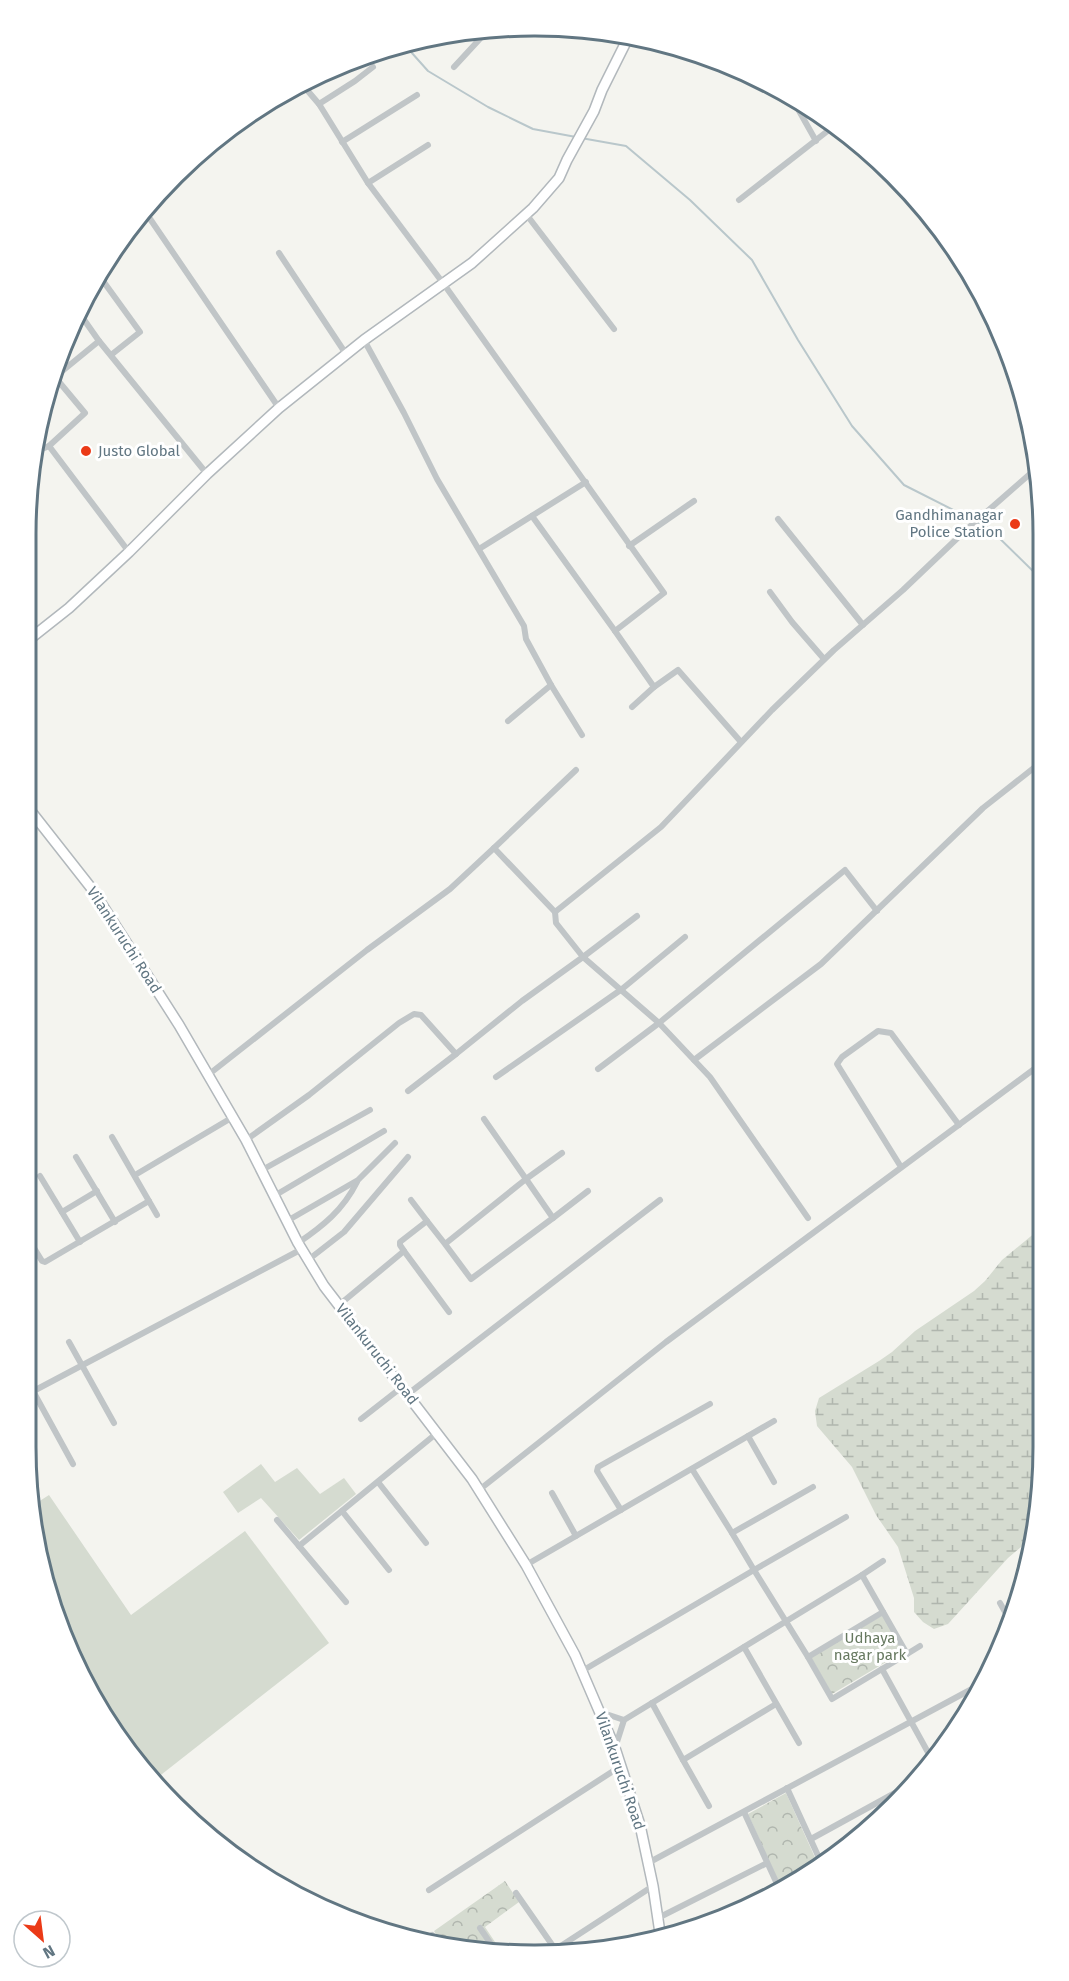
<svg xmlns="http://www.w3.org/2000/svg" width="1069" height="1981" font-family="'Fira Sans',sans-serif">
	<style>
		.grass { fill: #d5dbd0 }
		.wetland { fill: url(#wetland-marsh) }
		.park { fill: url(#park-crowns) }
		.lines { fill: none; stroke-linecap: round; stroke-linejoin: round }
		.stream { stroke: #b9c7cb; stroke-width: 2 }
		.secondary-casing { stroke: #b2b8bc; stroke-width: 12 }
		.street { stroke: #c0c5c7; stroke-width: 6 }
		.secondary { stroke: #fff; stroke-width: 9 }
		.poi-dot { fill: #eb3a17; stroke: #fff; stroke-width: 2 }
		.labels { text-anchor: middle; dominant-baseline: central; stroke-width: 6; stroke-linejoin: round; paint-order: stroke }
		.poi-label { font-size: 15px; fill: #617682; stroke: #fff; text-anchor: start }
		.street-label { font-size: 15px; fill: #617682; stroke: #fff }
		.park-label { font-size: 15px; fill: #677960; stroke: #fff }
		.rim { fill: none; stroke: #617682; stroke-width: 3 }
	</style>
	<defs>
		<pattern id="wetland-marsh" width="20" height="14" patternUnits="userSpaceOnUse" patternTransform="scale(1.5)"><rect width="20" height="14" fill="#d5dbd0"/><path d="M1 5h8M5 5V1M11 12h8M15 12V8" fill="none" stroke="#b0b6ae"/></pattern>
		<pattern id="park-crowns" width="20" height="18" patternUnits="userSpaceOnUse" patternTransform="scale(1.5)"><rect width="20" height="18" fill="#d5dbd0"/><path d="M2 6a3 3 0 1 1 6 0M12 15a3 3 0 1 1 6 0" fill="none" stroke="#b0b6ae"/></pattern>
	</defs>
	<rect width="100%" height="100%" fill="#f4f4ef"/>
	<g class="grass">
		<polygon points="261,1464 275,1482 297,1468 320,1494 344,1478 356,1494 299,1540 261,1498 238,1513 223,1492"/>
		<polygon points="49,1495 131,1615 245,1531 329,1643 157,1778 161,1784 131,1757 53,1610 35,1504"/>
	</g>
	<polygon class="wetland" points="1042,1227 1042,1479 1033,1537 1008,1558 948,1624 934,1629 923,1622 914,1612 914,1598 898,1547 876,1515 852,1467 817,1426 815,1411 819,1398 879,1361 892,1352 915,1331 974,1291 985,1281 1002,1260"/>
	<g class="park">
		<polygon points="883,1615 903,1652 832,1694 811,1657"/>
		<polygon points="786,1793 817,1862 780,1885 748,1814"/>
		<polygon points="505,1881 519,1902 485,1927 499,1948 441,1942 434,1931"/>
	</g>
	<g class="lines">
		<g class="stream">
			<polyline points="403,43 428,71 488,107 533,129 576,137"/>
			<polyline points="581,138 626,146 690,200 752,260 798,340 852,426 904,485 989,528 1040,578"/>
		</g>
		<g class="secondary-casing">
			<g id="secondary">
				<polyline points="26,642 69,608 129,552 207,474 279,408 364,340 472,263 533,208 559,178 567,160 594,111 602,90 629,36"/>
				<polyline points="26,805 92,889 179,1025 246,1140 298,1243 324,1286 472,1479 526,1565 575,1655 615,1748 640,1825 653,1886 660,1933"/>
			</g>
		</g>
		<g class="street">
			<polyline points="454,67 489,29"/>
			<polyline points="301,83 319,104 368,183 443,283 664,593 615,631 654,687 678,670 741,742"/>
			<polyline points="789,93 816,141"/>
			<polyline points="319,104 355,81 373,67"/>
			<polyline points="342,142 417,95"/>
			<polyline points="368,183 428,145"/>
			<polyline points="739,200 834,126"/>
			<polyline points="144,210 279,408"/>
			<polyline points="526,214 614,329"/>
			<polyline points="279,253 346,354"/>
			<polyline points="98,274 140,332 111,355"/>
			<polyline points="80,314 99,341 207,474"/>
			<polyline points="364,340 404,413 437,479 524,626 526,639 551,685 582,735"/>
			<polyline points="49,446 85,413 55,377 99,341"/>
			<polyline points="35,452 49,446 129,552"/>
			<polyline points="532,516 615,631"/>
			<polyline points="778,519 863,625"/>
			<polyline points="1037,530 1039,527"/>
			<polyline points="629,546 694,501"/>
			<polyline points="479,549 586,482"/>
			<polyline points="770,592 792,622 824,659"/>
			<polyline points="632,707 654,687"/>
			<polyline points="508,721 551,685"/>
			<polyline points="494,848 576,770"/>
			<polyline points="637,916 583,957 659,1023 710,1077 808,1218"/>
			<polyline points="694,1060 821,964 983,808 1040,763"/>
			<polyline points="598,1069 659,1023 845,870 877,911"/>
			<polyline points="208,1075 367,950 450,889 494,848 555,912 661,827 772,710 834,650 903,590 967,529 1039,466"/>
			<polyline points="496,1077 622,989 685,937"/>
			<polyline points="408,1091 456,1054"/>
			<polyline points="484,1119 526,1179 562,1153"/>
			<polyline points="112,1137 157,1215"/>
			<polyline points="246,1140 309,1095 399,1023 414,1014 421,1015 456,1054 522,1001 583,957 556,923 555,912"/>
			<polyline points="76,1157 115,1222"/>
			<polyline points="901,1167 837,1064 842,1057 878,1031 891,1033 959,1125"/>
			<polyline points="262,1170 370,1110"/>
			<polyline points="135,1175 233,1117"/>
			<polyline points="40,1176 80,1242"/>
			<polyline points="274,1196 384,1131"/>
			<polyline points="411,1200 427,1221"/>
			<polyline points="62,1212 97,1191"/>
			<polyline points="553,1218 588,1191"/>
			<polyline points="287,1221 358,1180 395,1143"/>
			<polyline points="26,1235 42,1261 45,1262 149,1201"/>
			<path d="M298,1243C323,1226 343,1210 357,1182"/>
			<polyline points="404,1251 449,1312"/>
			<polyline points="308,1260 344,1232 408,1157"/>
			<polyline points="339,1305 404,1251 400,1245 400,1242 427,1221 445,1244 526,1179 553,1218 471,1279 445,1244"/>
			<polyline points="69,1342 114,1423"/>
			<polyline points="33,1391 73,1464"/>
			<polyline points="408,1394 660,1200"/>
			<polyline points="26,1395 302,1249"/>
			<polyline points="361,1419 402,1387"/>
			<polyline points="748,1436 774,1482"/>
			<polyline points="692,1469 732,1533"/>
			<polyline points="378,1482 426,1543"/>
			<polyline points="813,1487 732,1533 754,1570 846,1517"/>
			<polyline points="479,1490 666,1342 1041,1064"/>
			<polyline points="552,1493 576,1536"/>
			<polyline points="621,1510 597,1471 598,1467 710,1404"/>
			<polyline points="342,1511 389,1570"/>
			<polyline points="277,1520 299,1546"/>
			<polyline points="526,1565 774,1421"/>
			<polyline points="862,1575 883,1561"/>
			<polyline points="346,1602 299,1546 437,1433"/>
			<polyline points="1000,1603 1009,1619"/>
			<polyline points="744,1647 799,1743"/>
			<polyline points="907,1654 920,1646"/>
			<polyline points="808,1657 883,1612"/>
			<polyline points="582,1671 754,1570 808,1657 832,1699 882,1669 930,1756"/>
			<polyline points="652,1703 683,1760 776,1704"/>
			<polyline points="600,1712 624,1720"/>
			<polyline points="615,1748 624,1720 862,1575 907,1654 882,1669"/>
			<polyline points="683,1760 709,1806"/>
			<polyline points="787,1788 820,1860"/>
			<polyline points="744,1812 778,1886"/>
			<polyline points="811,1839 904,1788"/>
			<polyline points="648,1863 983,1683"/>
			<polyline points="429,1890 621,1766"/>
			<polyline points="516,1893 555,1949"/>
			<polyline points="658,1918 767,1863"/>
			<polyline points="480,1928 493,1947"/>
			<polyline points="432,1935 436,1941"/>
			<polyline points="550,1953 653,1886"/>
		</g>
		<use href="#secondary" class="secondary"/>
	</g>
	<g class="poi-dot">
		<circle cx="86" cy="451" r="6"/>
		<circle cx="1015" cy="524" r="6"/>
	</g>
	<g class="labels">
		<g class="poi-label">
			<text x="98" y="451">Justo Global</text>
			<text x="1003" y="515" text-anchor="end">Gandhimanagar<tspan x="1003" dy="17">Police Station</tspan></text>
		</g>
		<g class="street-label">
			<text transform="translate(124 940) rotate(57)">Vilankuruchi Road</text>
			<text transform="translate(377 1354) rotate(52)">Vilankuruchi Road</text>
			<text transform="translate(620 1771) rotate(71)">Vilankuruchi Road</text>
		</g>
		<g class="park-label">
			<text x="870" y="1638">Udhaya<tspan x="870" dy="17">nagar park</tspan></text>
		</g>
	</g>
	<path d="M0 0H1069V1981H0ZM534 36H535A498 498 0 0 1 1033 534V1447A498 498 0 0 1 535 1945H534A498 498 0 0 1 36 1447V534A498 498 0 0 1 534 36Z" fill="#fff" fill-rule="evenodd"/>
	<path class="rim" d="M534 36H535A498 498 0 0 1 1033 534V1447A498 498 0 0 1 535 1945H534A498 498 0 0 1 36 1447V534A498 498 0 0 1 534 36Z"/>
	<g transform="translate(42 1939) rotate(152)"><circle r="28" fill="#ffffff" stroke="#c0c8cd" stroke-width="1.5"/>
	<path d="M0-4.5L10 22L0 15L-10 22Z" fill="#eb3a17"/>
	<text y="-9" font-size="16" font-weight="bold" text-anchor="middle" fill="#617682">N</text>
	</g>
</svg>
